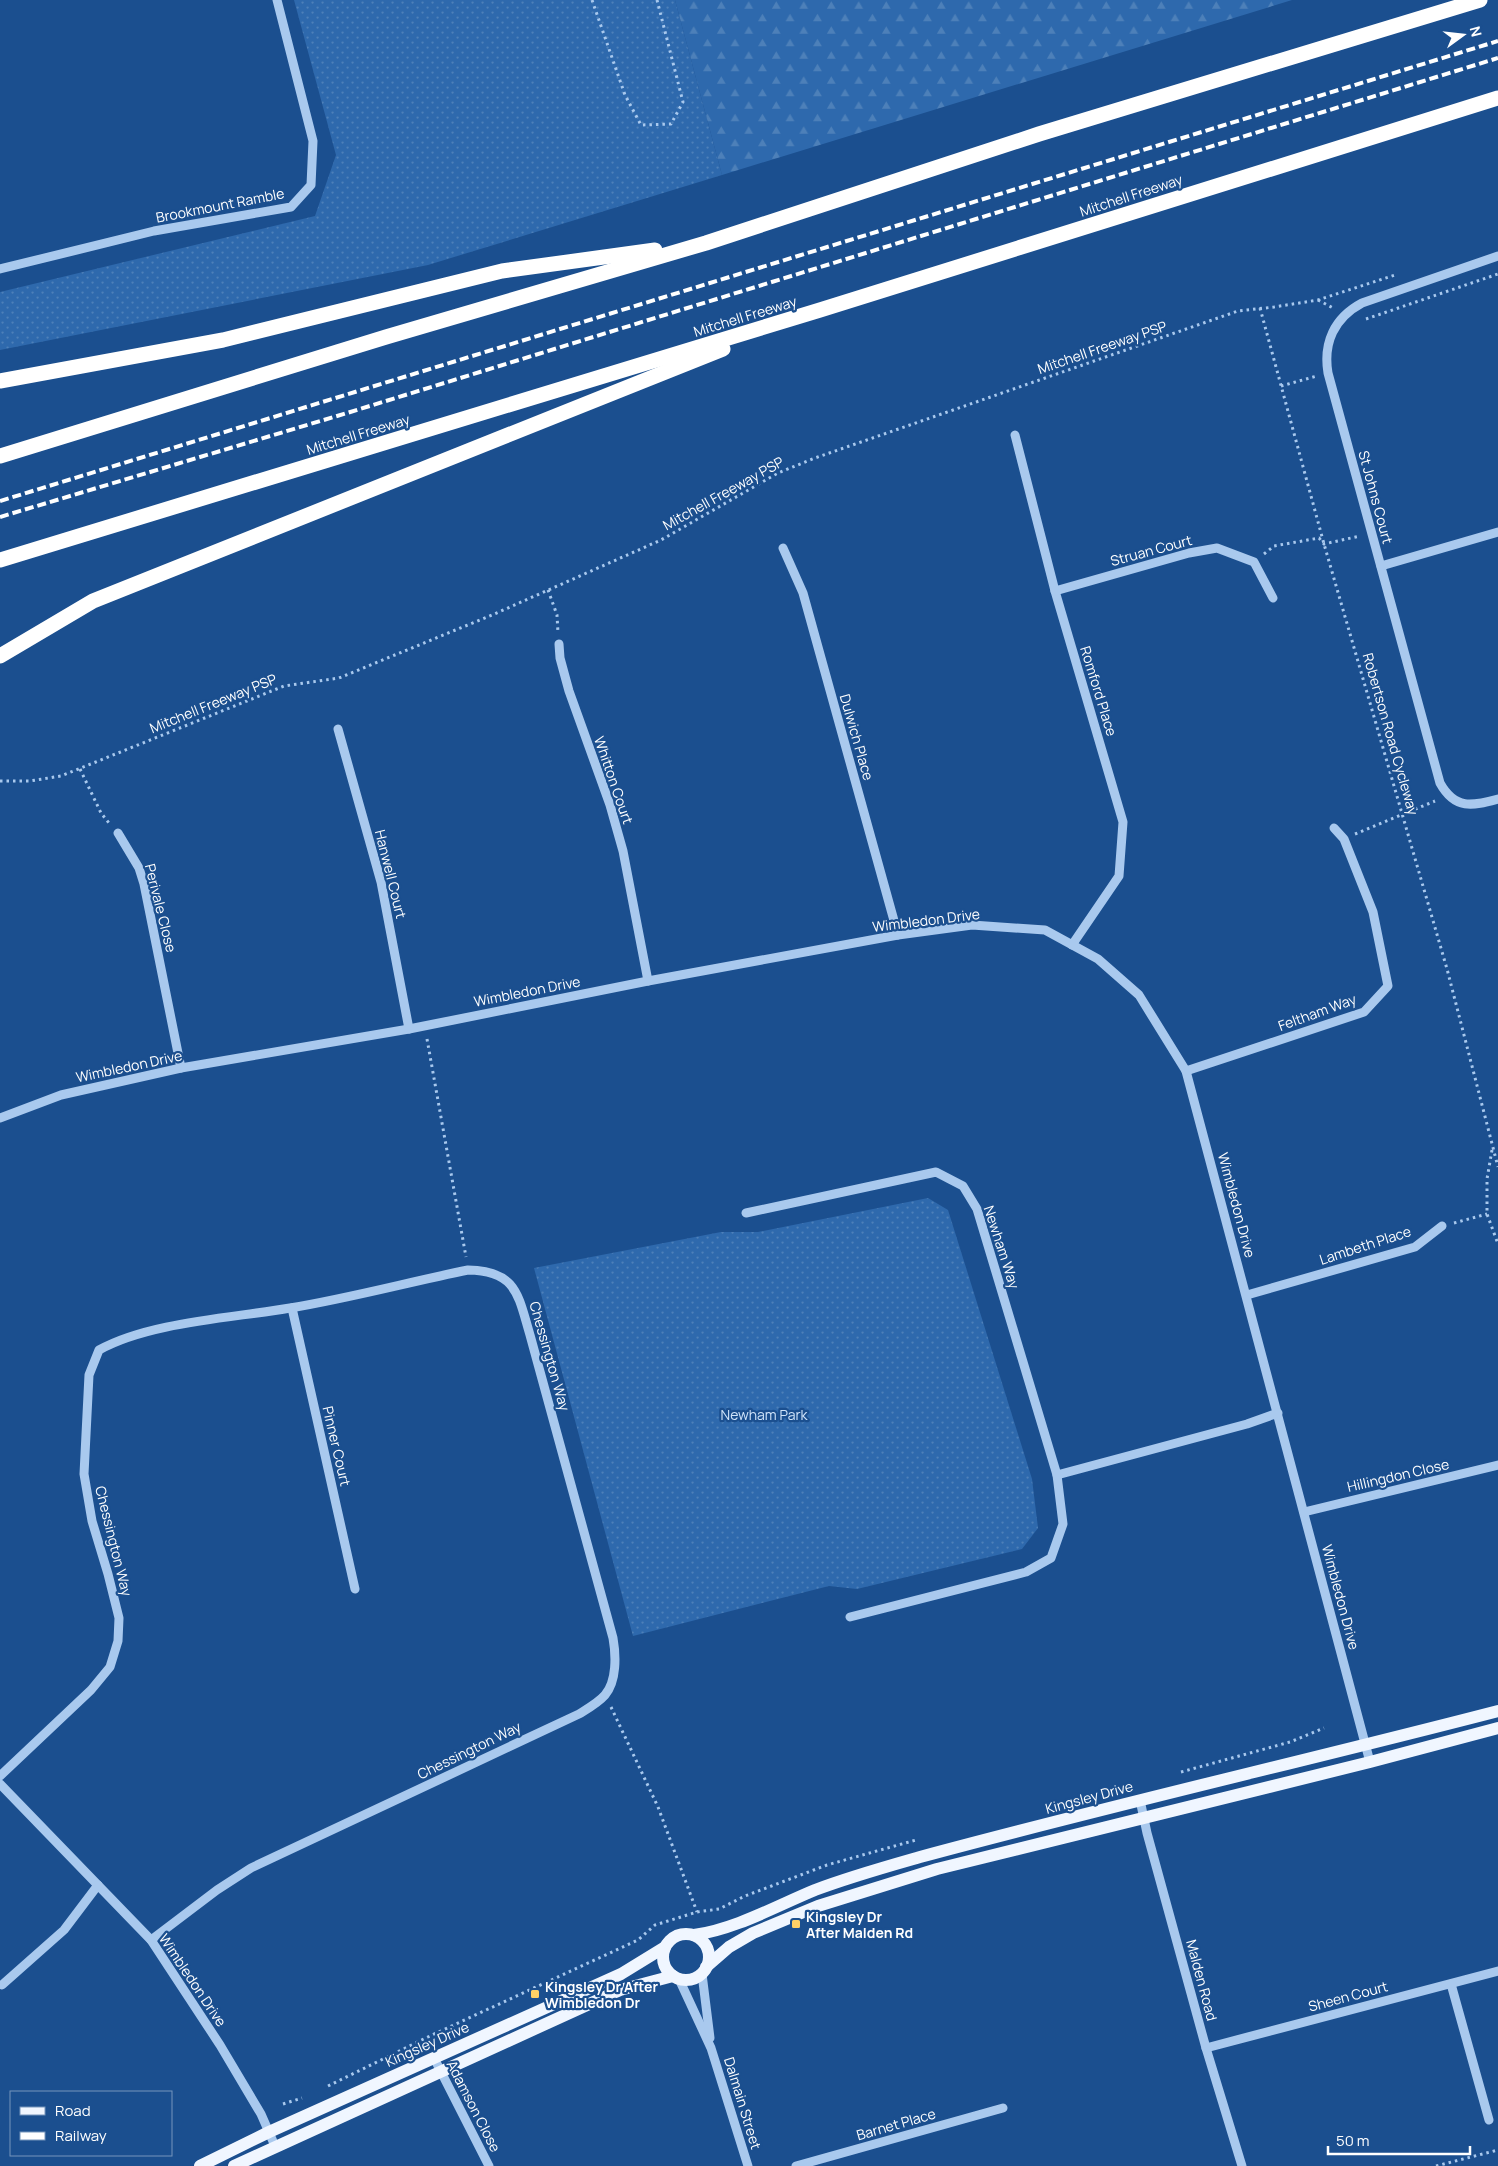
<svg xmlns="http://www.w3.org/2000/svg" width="1498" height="2166" font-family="Manrope,sans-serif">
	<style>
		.grass { fill: url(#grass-dots) }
		.forest { fill: url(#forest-firs) }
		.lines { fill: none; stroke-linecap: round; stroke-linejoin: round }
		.path { stroke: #a9c9ee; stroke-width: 3; stroke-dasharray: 2.5 4; stroke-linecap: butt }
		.minor { stroke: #a9c9ee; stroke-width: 9 }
		.major { stroke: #f0f6ff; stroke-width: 12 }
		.highway { stroke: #fff; stroke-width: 15 }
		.rail { stroke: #fff; stroke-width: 4; stroke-dasharray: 9 4; stroke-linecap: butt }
		.poi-dot { fill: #ffd166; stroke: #1b4f8f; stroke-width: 2 }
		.labels { text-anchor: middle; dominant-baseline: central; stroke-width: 4.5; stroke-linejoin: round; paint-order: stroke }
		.street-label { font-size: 14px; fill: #fff; stroke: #1b4f8f }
		.park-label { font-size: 14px; fill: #cfe3fa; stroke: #1b4f8f }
		.poi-label { font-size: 14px; font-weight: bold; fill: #fff; stroke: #1b4f8f; text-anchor: start }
	</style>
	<defs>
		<pattern id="grass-dots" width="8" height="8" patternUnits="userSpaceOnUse" patternTransform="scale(1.25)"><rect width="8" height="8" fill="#2e69ad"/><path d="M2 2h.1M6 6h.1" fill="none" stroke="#4d80b9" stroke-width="1.8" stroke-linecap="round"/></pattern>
		<pattern id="forest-firs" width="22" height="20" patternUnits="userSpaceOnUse" patternTransform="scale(1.25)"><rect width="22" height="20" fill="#2e69ad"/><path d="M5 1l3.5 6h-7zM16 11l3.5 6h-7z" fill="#4d80b9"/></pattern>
	</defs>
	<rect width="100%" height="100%" fill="#1b4f8f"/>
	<g class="grass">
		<polygon points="294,0 675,0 722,175 428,265 0,350 0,292 315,216 336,155"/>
		<polygon points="928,1198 948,1210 1032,1479 1038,1528 1022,1549 857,1589 829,1586 633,1636 534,1268 721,1232 758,1232"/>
	</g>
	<polygon class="forest" points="675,0 1292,0 722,175"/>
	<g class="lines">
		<g class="path">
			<polyline points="592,0 625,95 641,125 671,124 683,102 657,0"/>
			<polyline points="1318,300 1335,309"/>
			<polyline points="1260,308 1324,544 1447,969 1498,1167"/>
			<polyline points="1366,319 1498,274"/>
			<polyline points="1281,386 1317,376"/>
			<polyline points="1264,554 1274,546 1319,538 1324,544 1360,536"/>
			<polyline points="548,590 557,615 558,633"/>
			<polyline points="80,769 101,813 109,823"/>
			<polyline points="0,781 30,781 61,776 284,686 339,678 492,615 661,540 778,473 815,458 1238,311 1274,307 1318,300 1395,275"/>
			<polyline points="1355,834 1435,801"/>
			<polyline points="427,1039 466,1257"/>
			<polyline points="1492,1150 1487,1179 1487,1214 1498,1244"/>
			<polyline points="1454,1223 1487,1214"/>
			<polyline points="611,1707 658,1807 697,1912"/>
			<polyline points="1181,1772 1290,1742 1324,1728"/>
			<polyline points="328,2086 432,2035 638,1940 655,1925 697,1912 719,1909 745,1896 827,1865 916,1840"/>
			<polyline points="283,2104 302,2098"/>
			<polyline points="1436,2166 1498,2150"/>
		</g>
		<g class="minor">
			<path d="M1498,256L1362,303C1334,318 1323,343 1328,373L1440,783C1455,810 1472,806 1498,799"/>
			<polyline points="0,269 154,231 291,207 311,185 313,141 277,0"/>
			<polyline points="1015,435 1055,591 1123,822 1119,876 1072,945"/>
			<polyline points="783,548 803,593 898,935"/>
			<polyline points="1381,566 1498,532"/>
			<polyline points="1055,591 1189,553 1217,548 1254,562 1273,598"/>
			<polyline points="559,644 560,658 569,691 610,805 623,851 648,981"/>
			<polyline points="338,729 381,882 409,1029"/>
			<polyline points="118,833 139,868 144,884 181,1068"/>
			<polyline points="1186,1071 1364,1012 1388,986 1373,912 1344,839 1334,828"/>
			<polyline points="0,1118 61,1095 181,1068 409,1029 648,981 898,935 972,925 1045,930 1098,959 1139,995 1186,1071 1370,1762"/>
			<polyline points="746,1213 936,1172 963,1186 977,1209 1057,1475 1063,1524 1051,1558 1026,1572 850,1617"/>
			<polyline points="1247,1295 1415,1247 1442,1226"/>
			<polyline points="292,1308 355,1589"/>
			<polyline points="1057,1475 1247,1424 1278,1413"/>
			<polyline points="1304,1512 1498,1465"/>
			<path d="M0,1776L91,1690L110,1667L118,1641L119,1618L108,1574L92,1521L84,1474L89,1375L99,1350C149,1322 233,1318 290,1308C350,1298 409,1282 468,1270C517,1271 518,1295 530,1335L613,1638C616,1655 617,1681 605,1695C598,1703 587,1709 579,1714L251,1868L217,1890L151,1940"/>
			<polyline points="0,1784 151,1940 220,2045 261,2114 275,2146"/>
			<polyline points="1140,1800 1147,1833 1206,2048 1242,2166"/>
			<polyline points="702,1974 710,2038"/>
			<polyline points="679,1979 711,2048 748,2166"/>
			<polyline points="1451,1984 1489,2120"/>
			<polyline points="2,1985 64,1930 98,1885"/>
			<polyline points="1206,2048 1498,1971"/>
			<polyline points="434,2058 489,2166"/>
			<polyline points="796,2166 1003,2108"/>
		</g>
		<g class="major">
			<circle cx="686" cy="1957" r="23"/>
			<path d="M694,1935C736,1929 776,1906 815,1890C849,1877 885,1867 920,1857C1112,1805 1305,1761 1498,1711"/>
			<polyline points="706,1967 729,1947 753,1933 818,1906 937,1869 1370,1762 1498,1728"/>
			<polyline points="200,2166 269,2132 621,1974 665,1947"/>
			<polyline points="234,2166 620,1990 673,1976"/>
		</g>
		<g class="highway">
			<polyline points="0,381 223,340 502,271 655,250"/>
			<polyline points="0,456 386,337 706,243 1039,134 1480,0"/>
			<polyline points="0,560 820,310 1498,98"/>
			<polyline points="0,656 93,601 723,349"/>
		</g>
		<g class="rail">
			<polyline points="0,501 1498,41"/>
			<polyline points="0,517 347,413 1498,58"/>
		</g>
	</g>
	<g class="poi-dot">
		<rect x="791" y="1919" width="10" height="10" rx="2.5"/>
		<rect x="530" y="1989" width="10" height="10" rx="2.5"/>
	</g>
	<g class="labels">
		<g class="street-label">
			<text transform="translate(1131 195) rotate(-18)">Mitchell Freeway</text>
			<text transform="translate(220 205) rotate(-11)">Brookmount Ramble</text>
			<text transform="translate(745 316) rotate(-17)">Mitchell Freeway</text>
			<text transform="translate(1102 347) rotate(-19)">Mitchell Freeway PSP</text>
			<text transform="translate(358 434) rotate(-17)">Mitchell Freeway</text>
			<text transform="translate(723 493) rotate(-29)">Mitchell Freeway PSP</text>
			<text transform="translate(1376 497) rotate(75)">St Johns Court</text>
			<text transform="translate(1151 550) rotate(-15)">Struan Court</text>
			<text transform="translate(1099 691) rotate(73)">Romford Place</text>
			<text transform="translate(213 703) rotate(-22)">Mitchell Freeway PSP</text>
			<text transform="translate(1391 734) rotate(74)">Robertson Road Cycleway</text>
			<text transform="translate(857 737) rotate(74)">Dulwich Place</text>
			<text transform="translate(614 780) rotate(71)">Whitton Court</text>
			<text transform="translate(391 874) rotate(76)">Hanwell Court</text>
			<text transform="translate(161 908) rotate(76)">Perivale Close</text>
			<text transform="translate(926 920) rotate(-7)">Wimbledon Drive</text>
			<text transform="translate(527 991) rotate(-11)">Wimbledon Drive</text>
			<text transform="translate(1317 1012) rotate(-20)">Feltham Way</text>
			<text transform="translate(129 1066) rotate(-12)">Wimbledon Drive</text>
			<text transform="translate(1237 1205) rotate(75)">Wimbledon Drive</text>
			<text transform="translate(1365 1245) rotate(-18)">Lambeth Place</text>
			<text transform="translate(1002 1247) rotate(72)">Newham Way</text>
			<text transform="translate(550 1356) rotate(74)">Chessington Way</text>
			<text transform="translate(337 1446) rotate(77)">Pinner Court</text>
			<text transform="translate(1398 1475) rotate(-13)">Hillingdon Close</text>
			<text transform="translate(114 1541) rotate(76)">Chessington Way</text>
			<text transform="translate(1341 1597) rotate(75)">Wimbledon Drive</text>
			<text transform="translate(469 1750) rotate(-26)">Chessington Way</text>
			<text transform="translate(1089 1797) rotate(-15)">Kingsley Drive</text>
			<text transform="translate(193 1980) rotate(56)">Wimbledon Drive</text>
			<text transform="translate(1202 1980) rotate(75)">Malden Road</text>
			<text transform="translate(1348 1996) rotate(-15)">Sheen Court</text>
			<text transform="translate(427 2044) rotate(-24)">Kingsley Drive</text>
			<text transform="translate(743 2103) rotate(73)">Dalmain Street</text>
			<text transform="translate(474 2106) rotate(63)">Adamson Close</text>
			<text transform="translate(896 2124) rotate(-16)">Barnet Place</text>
		</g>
		<g class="park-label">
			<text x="764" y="1414">Newham Park</text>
		</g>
		<g class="poi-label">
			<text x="806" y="1916">Kingsley Dr<tspan x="806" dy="16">After Malden Rd</tspan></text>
			<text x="545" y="1986">Kingsley Dr After<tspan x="545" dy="16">Wimbledon Dr</tspan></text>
		</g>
	</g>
	<rect x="10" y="2091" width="162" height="65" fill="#1b4f8f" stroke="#7695bc"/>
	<rect x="20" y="2107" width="25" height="8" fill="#f0f6ff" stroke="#7695bc"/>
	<text x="55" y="2116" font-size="15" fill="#ffffff">Road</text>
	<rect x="20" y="2132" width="25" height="8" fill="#ffffff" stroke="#7695bc"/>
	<text x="55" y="2141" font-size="15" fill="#ffffff">Railway</text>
	<g transform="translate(1463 35) rotate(75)" stroke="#1b4f8f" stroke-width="4" paint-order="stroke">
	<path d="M0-4L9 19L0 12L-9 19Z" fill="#ffffff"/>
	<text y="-8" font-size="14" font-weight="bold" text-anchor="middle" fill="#ffffff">N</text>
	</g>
	<path d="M1328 2146v8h142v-8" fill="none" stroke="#ffffff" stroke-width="2.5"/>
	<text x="1336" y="2146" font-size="15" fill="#ffffff" stroke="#1b4f8f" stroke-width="4" paint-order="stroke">50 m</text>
</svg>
